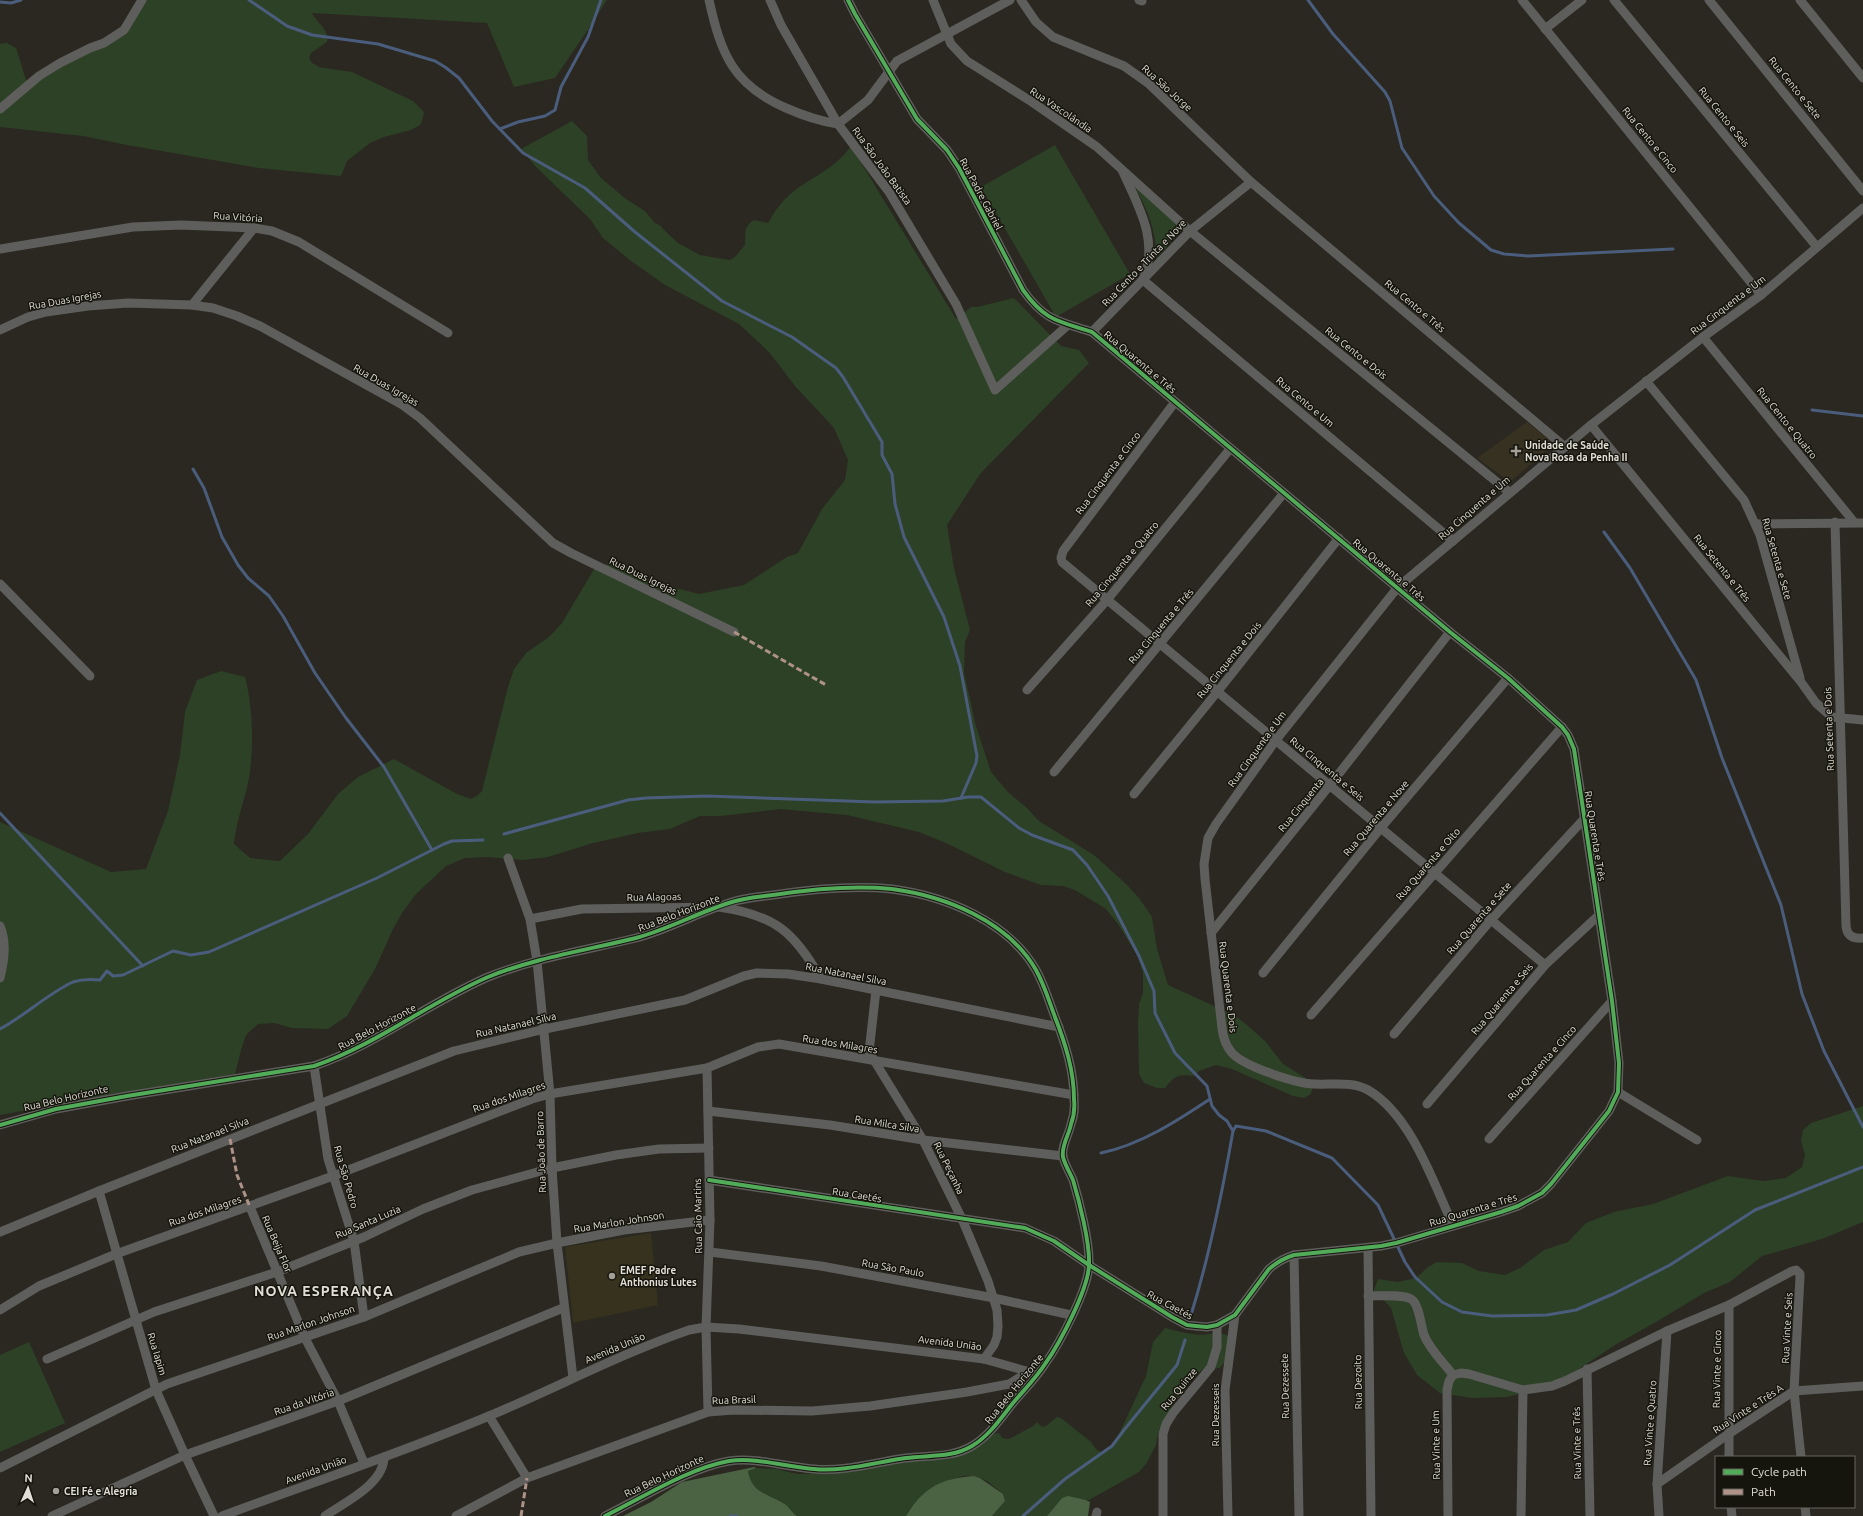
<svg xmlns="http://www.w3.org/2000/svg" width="1863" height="1516" font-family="Ubuntu,sans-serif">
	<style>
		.built { fill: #36321d }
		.medical { fill: #373121 }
		.green { fill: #2d4126 }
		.forest { fill: #4b6343 }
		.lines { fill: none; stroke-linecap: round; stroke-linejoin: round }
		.stream { stroke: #4b5d7d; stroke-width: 3 }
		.street { stroke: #5e5e5c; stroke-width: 9 }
		.quiet { stroke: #af9288; stroke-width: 3; stroke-dasharray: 6 3; stroke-linecap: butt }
		.cycleway-casing { stroke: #15140d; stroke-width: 6 }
		.cycleway { stroke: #51ab58; stroke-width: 4 }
		.poi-dot { fill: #a19f96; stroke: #15140d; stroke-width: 1.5 }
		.labels { text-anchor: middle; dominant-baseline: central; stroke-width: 3; stroke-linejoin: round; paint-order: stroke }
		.street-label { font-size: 10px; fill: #e1dfd5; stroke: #15140d }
		.poi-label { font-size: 10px; font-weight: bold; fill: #e1dfd5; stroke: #15140d; text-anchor: start }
		.district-label { font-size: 14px; font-weight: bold; letter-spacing: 1px; fill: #e1dfd5; stroke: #15140d }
	</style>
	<rect width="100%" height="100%" fill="#2a2820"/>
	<polygon class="built" points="651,1233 658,1305 573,1323 565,1247"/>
	<polygon class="medical" points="1527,422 1554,444 1510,482 1477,458"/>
	<g class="green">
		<path d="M146,0H607L588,29H590L587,31L555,78L514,87L487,23L312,13C317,23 330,30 327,42L311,53L309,58L312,63L318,66V67L352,72L413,101L424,112L422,121L420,125L411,130L384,137L370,143L361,150L347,161L341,176L259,168L127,145L83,136L0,127V44L7,43L16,48L26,80H31L118,33Z"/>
		<path d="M572,121L587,136L588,160L601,178L626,199L645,211L655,223L661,226L663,229L678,243L700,255L729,260L734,258L745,245C746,233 743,227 754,220L768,223C775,210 785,197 798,188C817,175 837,166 851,146L956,319L971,307H977L1014,298L1061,346L1079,350L1089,363L980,474L947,525L954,568L970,630L965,642L964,673L976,726L991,772L1008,792L1027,808L1039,821L1094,855L1125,883L1139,898L1152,917L1157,949L1168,985L1234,1015L1247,1025L1265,1041L1283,1064L1309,1080L1313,1087L1311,1094L1304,1098L1293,1096L1232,1069L1216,1065L1199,1071L1194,1076C1178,1074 1175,1075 1165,1088H1157L1144,1083L1139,1074L1138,1023L1139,1004L1143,993V973L1137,955L1118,924L1106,909L1075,890L1063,886L1041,885L1005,872L946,843L919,832L847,815L780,809L721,816H700L670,829L638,833L593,843L548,857L523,860L488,857L465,858L446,866L416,894L402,913L393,929L375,969L347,1016L328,1029L292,1028L274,1023L258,1024L246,1035L241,1050L235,1074L108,1095L0,1115V822L111,872L146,869L168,811L180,755L185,712L197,680L221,671L245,677C253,707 254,747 249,778C245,800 236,821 234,844L250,858L280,861L308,834L338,794L358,777L394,759L457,794L471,799L478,795L482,791L508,687L514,669L526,653L549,637L562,623L596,566L616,563L638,571L652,582L699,594L744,585L787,557L798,553L822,509L845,480L848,460L834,428L795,386L769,352L739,324L665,285L631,261L603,238L590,219L536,167L521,149Z"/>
		<polygon points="1055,145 1130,274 1056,317 981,187"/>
		<path d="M1135,187L1183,228L1156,259C1157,232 1148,211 1135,187Z"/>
		<polygon points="1863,1106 1863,1222 1822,1239 1762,1256 1730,1282 1704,1293 1656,1322 1615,1345 1552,1387 1506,1397 1472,1398 1440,1393 1417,1375 1404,1353 1391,1308 1374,1290 1378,1279 1398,1282 1416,1278 1428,1267 1437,1262 1462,1263 1479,1271 1505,1275 1520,1268 1544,1250 1568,1242 1586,1223 1614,1212 1653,1204 1728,1176 1763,1181 1786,1178 1802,1167 1805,1155 1801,1141 1803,1130 1811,1123"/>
		<path d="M1165,1328C1174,1330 1184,1333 1193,1334C1206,1337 1220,1328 1231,1338L1226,1360L1220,1368L1206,1367L1198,1373L1180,1394L1165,1418L1158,1433L1156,1445L1146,1464L1139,1472L1089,1500L1062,1498L1047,1516H992L1005,1501L1003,1494C996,1488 987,1480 978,1477C952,1470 918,1496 906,1516H797C791,1512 789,1506 783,1503C766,1493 752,1493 748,1471L753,1468L776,1469L797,1474L829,1473L916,1461L950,1459L978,1445L992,1434L999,1433L1002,1438L1009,1439L1033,1426L1037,1422L1042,1427L1046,1426L1057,1417L1061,1418L1091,1442L1097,1450L1103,1453L1109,1450L1118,1436L1146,1376L1153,1342Z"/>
		<polygon points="29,1342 65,1423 0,1452 0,1355"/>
	</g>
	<g class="forest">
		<path d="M754,1467L756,1468L748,1471C752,1493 766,1493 783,1503C789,1506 791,1512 797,1516H623L651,1502L682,1482Z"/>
		<path d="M974,1476L980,1478L1003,1494L1005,1501L992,1516H906C923,1488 941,1478 974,1476Z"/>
		<polygon points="1068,1496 1086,1500 1090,1502 1088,1516 1047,1516 1062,1498"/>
	</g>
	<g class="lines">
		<g class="stream">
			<polyline points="249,0 287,26 312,35 378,44 435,61 445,67 459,78 492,121 523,153 585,188 635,232 722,301 792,337 836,368 843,377 882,442 882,455 892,474 895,504 904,537 944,617 960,666 977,756 976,763 961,798"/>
			<polyline points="1308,0 1333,34 1385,92 1390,101 1402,148 1434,196 1459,223 1491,250 1504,254 1528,256 1673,249"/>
			<polyline points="0,2 11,3 21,0"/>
			<polyline points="500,129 518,122 545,116 555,110 561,87 588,37 601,0"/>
			<polyline points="1812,410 1863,416"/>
			<polyline points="193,469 204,488 222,537 238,565 248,578 269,596 283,616 315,673 346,718 384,767 432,850"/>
			<polyline points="1604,532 1630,568 1696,680 1722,758 1781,905 1802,994 1824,1051 1863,1127"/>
			<polyline points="0,813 143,966"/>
			<polyline points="504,834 628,800 646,798 707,796 875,802 943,801 968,797 981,797 1019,828 1032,835 1073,850 1087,865 1108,896 1139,956 1154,991 1155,1013 1175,1053 1207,1086 1212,1106 1219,1115 1227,1121 1233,1131"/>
			<path d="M0,1029C26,1015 47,994 73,982C82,979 91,979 100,980L107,971L113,976L123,975L173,951L191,955L209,952L377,878L444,844L452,841L483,840"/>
			<path d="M1101,1153C1140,1145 1177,1121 1210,1099"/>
			<path d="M1191,1315C1210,1254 1222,1194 1233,1131L1236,1126L1266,1131L1332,1158L1378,1205L1405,1262L1415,1277L1442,1302L1462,1312L1492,1316L1547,1315L1576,1310L1613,1294L1670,1265L1755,1210L1863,1167"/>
			<polyline points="730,1516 737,1516"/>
			<polyline points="1023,1516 1065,1479 1112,1446 1124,1430 1177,1365 1185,1340"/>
		</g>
		<g class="street">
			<path d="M709,0C721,54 733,85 786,108C804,116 819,121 838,124L868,100L897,61L1010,0"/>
			<polyline points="770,0 781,25 838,124 889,192 956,304 995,390 1068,325"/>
			<polyline points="933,0 951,44 967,61 1032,102 1097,147 1190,231 1509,492"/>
			<polyline points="1021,0 1036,22 1053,37 1124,66 1148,83 1251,182 1565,447"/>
			<polyline points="1139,0 1142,1"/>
			<polyline points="1522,0 1761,295"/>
			<polyline points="1614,0 1817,247"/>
			<polyline points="1709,0 1863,191"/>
			<polyline points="1800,0 1863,78"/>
			<polyline points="1545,29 1582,0"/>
			<polyline points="0,109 39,76 60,63 90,48 104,43 124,30 142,0"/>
			<path d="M1123,172C1139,208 1159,240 1143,280L1453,541"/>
			<polyline points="0,249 133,227 181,225 254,228 272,231 299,242 448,333"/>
			<polyline points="192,305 254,228"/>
			<polyline points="0,330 28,317 46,312 88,306 128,303 192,305 213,308 237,316 260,326 401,404 420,418 553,543 571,553 734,632"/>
			<polyline points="1092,332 1190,231 1251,182"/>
			<polyline points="1703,337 1854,522"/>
			<polyline points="1646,381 1744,500 1760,535 1800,678"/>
			<polyline points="1175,402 1063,551 1061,558 1062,562 1545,965"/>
			<polyline points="1591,425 1801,682 1816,703 1832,717 1863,720"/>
			<path d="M1835,522L1846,926C1847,936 1853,939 1863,938"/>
			<polyline points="1756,524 1863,523"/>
			<polyline points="0,584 90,676"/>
			<polyline points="1027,690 1107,600 1230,449"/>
			<polyline points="1054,772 1284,493"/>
			<polyline points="1134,794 1218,691 1339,538"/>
			<polyline points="508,858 530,919 537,961 550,1094 552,1168 557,1243 573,1378"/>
			<path d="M530,919L582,909L719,907C774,915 794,931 821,979"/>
			<path d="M0,926C7,943 4,961 0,978"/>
			<polyline points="1211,933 1330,785 1450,632"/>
			<polyline points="1263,973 1380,829 1508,678"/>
			<polyline points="876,990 869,1052 923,1140 962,1219 988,1281 997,1310 998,1326 997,1337 994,1345 984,1359"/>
			<polyline points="1311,1015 1562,727"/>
			<polyline points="1394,1034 1490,921 1584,819"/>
			<polyline points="314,1066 328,1159 354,1241 364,1317"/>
			<polyline points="707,1068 710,1220 706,1327 708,1412"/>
			<polyline points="1618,1092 1697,1140"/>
			<polyline points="1427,1104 1545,965 1599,915"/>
			<polyline points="708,1111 830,1125 923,1140 1063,1156"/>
			<path d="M0,1125L56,1109L127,1096L314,1066C376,1045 428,1003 488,977C535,958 587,950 636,938C669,929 699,912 732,902C745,898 759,897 773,895C813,889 852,885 892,889C945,896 1008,921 1036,970C1044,984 1049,1001 1055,1017C1065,1043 1074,1070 1074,1099C1075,1108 1074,1116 1071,1124C1069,1135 1061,1146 1063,1157C1065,1165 1070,1173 1073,1180C1079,1200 1090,1243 1089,1264C1089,1288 1060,1343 1045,1364C1036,1378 1024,1390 1013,1403C1001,1418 989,1436 972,1446C952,1458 928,1455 906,1458C876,1462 844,1472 814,1469C786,1467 757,1457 729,1461C689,1468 642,1498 605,1516"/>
			<polyline points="1489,1139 1612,1001"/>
			<path d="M709,1180L1025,1228L1054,1241L1089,1265L1172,1317L1187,1325L1196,1326L1207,1327L1217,1325L1235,1315L1269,1269C1277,1262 1284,1258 1294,1255L1381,1246L1396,1243L1501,1212L1518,1206L1542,1193L1551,1184L1609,1111L1618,1092L1619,1063L1612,1001L1574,749L1568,735L1562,727L1508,678L1450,632L1092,332C1058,321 1045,321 1023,290L959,168L947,150L917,119L855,14L848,0"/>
			<polyline points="99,1191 156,1390 185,1455 214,1516"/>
			<polyline points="250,1207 305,1338 338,1401 364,1463"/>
			<path d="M1453,1225C1433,1182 1411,1115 1368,1090C1353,1081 1331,1085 1314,1084C1295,1083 1245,1067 1232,1053C1226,1046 1223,1038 1222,1028L1205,879L1204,864L1208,838L1216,824L1276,740L1398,587L1591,425L1703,337L1761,295L1863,208"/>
			<polyline points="0,1232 99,1191 454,1051 545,1029 685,1000 744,976 757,973 788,974 821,979 1059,1027"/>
			<polyline points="1368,1248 1371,1516"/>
			<polyline points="710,1252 821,1266 994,1298 1071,1315"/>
			<polyline points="1294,1255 1299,1516"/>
			<path d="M1368,1296C1378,1296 1403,1294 1411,1299C1419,1303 1421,1326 1424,1335C1430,1350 1444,1363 1453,1375"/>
			<polyline points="0,1310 39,1286 116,1254 333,1176 532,1099 550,1094 707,1068 758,1047 779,1044 1074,1095"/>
			<polyline points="47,1359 154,1312 277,1272 364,1237 423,1209 472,1190 552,1168 616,1155 659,1149 709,1148"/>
			<polyline points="1587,1369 1590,1516"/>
			<polyline points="1453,1375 1461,1373 1469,1374 1523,1390 1552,1386 1565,1381 1667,1331 1729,1305 1792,1271 1796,1270 1800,1274 1800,1277 1794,1391 1801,1457"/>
			<polyline points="489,1416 527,1478"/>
			<polyline points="1729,1457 1729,1305"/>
			<polyline points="0,1468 167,1384 364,1317 519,1252 557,1243 624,1230 710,1220"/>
			<polyline points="1657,1484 1727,1435 1794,1391 1863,1386"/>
			<polyline points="1731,1507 1732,1516"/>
			<polyline points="1805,1507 1806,1516"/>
			<polyline points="52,1516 185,1455 338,1401 563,1308"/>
			<path d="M222,1516C311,1483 401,1453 489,1416C556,1388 620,1354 689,1330L706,1327L739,1329L984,1359L1037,1374"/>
			<path d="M325,1516C345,1502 384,1484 384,1457"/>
			<polyline points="456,1516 527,1478 708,1412 734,1410 812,1411 870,1406 967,1392 1009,1384 1029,1372"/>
			<polyline points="1096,1516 1097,1512"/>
			<polyline points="1163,1516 1163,1434 1166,1424 1173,1413 1211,1367 1217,1347 1217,1325"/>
			<polyline points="1228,1516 1225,1390 1235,1315"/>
			<polyline points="1448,1516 1447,1390 1449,1381 1453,1375"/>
			<polyline points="1521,1516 1523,1390"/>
			<polyline points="1659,1516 1657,1484 1667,1331"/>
		</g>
		<g class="quiet">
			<polyline points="734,632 826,685"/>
			<polyline points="230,1139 237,1175 250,1207"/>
			<polyline points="521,1516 527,1478"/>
		</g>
		<g class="cycleway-casing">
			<g id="cycleway">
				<path d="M0,1125L56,1109L127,1096L314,1066C376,1045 428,1003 488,977C535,958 587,950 636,938C669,929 699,912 732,902C745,898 759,897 773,895C813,889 852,885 892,889C945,896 1008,921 1036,970C1044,984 1049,1001 1055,1017C1065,1043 1074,1070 1074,1099C1075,1108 1074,1116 1071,1124C1069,1135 1061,1146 1063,1157C1065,1165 1070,1173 1073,1180C1079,1200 1090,1243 1089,1264C1089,1288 1060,1343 1045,1364C1036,1378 1024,1390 1013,1403C1001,1418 989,1436 972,1446C952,1458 928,1455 906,1458C876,1462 844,1472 814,1469C786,1467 757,1457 729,1461C689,1468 642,1498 605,1516"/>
				<path d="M709,1180L1025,1228L1054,1241L1089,1265L1172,1317L1187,1325L1196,1326L1207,1327L1217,1325L1235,1315L1269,1269C1277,1262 1284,1258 1294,1255L1381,1246L1396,1243L1501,1212L1518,1206L1542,1193L1551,1184L1609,1111L1618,1092L1619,1063L1612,1001L1574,749L1568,735L1562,727L1508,678L1450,632L1092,332C1058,321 1045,321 1023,290L959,168L947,150L917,119L855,14L848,0"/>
			</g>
		</g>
		<use href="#cycleway" class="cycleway"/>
	</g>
	<g class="poi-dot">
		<path d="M1514 445h4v4h4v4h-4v4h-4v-4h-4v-4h4z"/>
		<circle cx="612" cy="1276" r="4"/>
		<circle cx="56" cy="1491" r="4"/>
	</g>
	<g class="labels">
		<g class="street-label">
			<text transform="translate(1167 88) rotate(42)">Rua São Jorge</text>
			<text transform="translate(1795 88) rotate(51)">Rua Cento e Sete</text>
			<text transform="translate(1061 110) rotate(34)">Rua Vascolândia</text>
			<text transform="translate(1724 117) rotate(51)">Rua Cento e Seis</text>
			<text transform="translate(1650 140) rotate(51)">Rua Cento e Cinco</text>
			<text transform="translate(882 166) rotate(54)">Rua São João Batista</text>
			<text transform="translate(981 194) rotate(62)">Rua Padre Gabriel</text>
			<text transform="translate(238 217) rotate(4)">Rua Vitória</text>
			<text transform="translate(1144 263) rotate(-46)">Rua Cento e Trinta e Nove</text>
			<text transform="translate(65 300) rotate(-10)">Rua Duas Igrejas</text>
			<text transform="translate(1728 305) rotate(-37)">Rua Cinquenta e Um</text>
			<text transform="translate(1415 306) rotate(40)">Rua Cento e Três</text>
			<text transform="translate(1356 353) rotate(39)">Rua Cento e Dois</text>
			<text transform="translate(1140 362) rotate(40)">Rua Quarenta e Três</text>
			<text transform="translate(386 385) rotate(30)">Rua Duas Igrejas</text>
			<text transform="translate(1305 402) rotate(40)">Rua Cento e Um</text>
			<text transform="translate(1787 423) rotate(51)">Rua Cento e Quatro</text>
			<text transform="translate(1108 473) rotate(-53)">Rua Cinquenta e Cinco</text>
			<text transform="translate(1474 508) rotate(-41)">Rua Cinquenta e Um</text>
			<text transform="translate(1777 559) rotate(74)">Rua Setenta e Sete</text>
			<text transform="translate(1122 564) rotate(-50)">Rua Cinquenta e Quatro</text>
			<text transform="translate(1722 568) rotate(51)">Rua Setenta e Três</text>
			<text transform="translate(1389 570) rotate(40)">Rua Quarenta e Três</text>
			<text transform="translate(643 576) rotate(26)">Rua Duas Igrejas</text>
			<text transform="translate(1161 626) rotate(-50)">Rua Cinquenta e Três</text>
			<text transform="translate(1229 660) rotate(-51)">Rua Cinquenta e Dois</text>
			<text transform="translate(1829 729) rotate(-92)">Rua Setenta e Dois</text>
			<text transform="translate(1257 749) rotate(-54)">Rua Cinquenta e Um</text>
			<text transform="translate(1327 769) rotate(40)">Rua Cinquenta e Seis</text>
			<text transform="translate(1301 805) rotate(-51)">Rua Cinquenta</text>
			<text transform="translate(1376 818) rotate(-50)">Rua Quarenta e Nove</text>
			<text transform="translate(1595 836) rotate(81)">Rua Quarenta e Três</text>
			<text transform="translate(1428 864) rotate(-49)">Rua Quarenta e Oito</text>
			<text transform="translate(654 897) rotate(-1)">Rua Alagoas</text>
			<text transform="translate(679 913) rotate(-21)">Rua Belo Horizonte</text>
			<text transform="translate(1479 918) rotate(-49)">Rua Quarenta e Sete</text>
			<text transform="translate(846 974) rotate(11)">Rua Natanael Silva</text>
			<text transform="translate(1228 987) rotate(83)">Rua Quarenta e Dois</text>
			<text transform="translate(1502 999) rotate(-50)">Rua Quarenta e Seis</text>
			<text transform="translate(516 1025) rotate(-13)">Rua Natanael Silva</text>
			<text transform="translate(377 1027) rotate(-28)">Rua Belo Horizonte</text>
			<text transform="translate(840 1044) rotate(9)">Rua dos Milagres</text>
			<text transform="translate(1542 1063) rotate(-48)">Rua Quarenta e Cinco</text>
			<text transform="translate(509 1097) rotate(-19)">Rua dos Milagres</text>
			<text transform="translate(66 1098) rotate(-13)">Rua Belo Horizonte</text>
			<text transform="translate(887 1124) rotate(9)">Rua Milca Silva</text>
			<text transform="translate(210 1135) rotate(-21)">Rua Natanael Silva</text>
			<text transform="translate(541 1152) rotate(-92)">Rua João de Barro</text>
			<text transform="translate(949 1168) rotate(64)">Rua Peçanha</text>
			<text transform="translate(346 1177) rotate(74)">Rua São Pedro</text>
			<text transform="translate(857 1195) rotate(9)">Rua Caetés</text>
			<text transform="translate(1473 1210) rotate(-17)">Rua Quarenta e Três</text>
			<text transform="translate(205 1211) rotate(-19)">Rua dos Milagres</text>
			<text transform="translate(698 1216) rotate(-91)">Rua Caio Martins</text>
			<text transform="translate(368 1222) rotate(-23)">Rua Santa Luzia</text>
			<text transform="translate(619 1222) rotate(-9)">Rua Marlon Johnson</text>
			<text transform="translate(277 1244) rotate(67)">Rua Beija Flor</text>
			<text transform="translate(893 1268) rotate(10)">Rua São Paulo</text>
			<text transform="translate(1170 1305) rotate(28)">Rua Caetés</text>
			<text transform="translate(311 1323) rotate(-19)">Rua Marlon Johnson</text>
			<text transform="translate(1787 1328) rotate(-87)">Rua Vinte e Seis</text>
			<text transform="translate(950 1343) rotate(7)">Avenida União</text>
			<text transform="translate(615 1348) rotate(-23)">Avenida União</text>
			<text transform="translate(157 1354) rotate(73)">Rua Iapim</text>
			<text transform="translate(1717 1369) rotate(-89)">Rua Vinte e Cinco</text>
			<text transform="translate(1358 1382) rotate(-91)">Rua Dezoito</text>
			<text transform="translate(1285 1386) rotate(-91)">Rua Dezessete</text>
			<text transform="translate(1014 1389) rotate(-51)">Rua Belo Horizonte</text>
			<text transform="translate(1179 1389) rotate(-51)">Rua Quinze</text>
			<text transform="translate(734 1400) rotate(-2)">Rua Brasil</text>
			<text transform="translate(304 1402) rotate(-19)">Rua da Vitória</text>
			<text transform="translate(1748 1409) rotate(-33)">Rua Vinte e Três A</text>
			<text transform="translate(1215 1415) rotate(-90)">Rua Dezesseis</text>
			<text transform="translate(1650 1423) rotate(-86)">Rua Vinte e Quatro</text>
			<text transform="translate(1577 1443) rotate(-91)">Rua Vinte e Três</text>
			<text transform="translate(1436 1445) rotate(-91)">Rua Vinte e Um</text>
			<text transform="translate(316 1470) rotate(-20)">Avenida União</text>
			<text transform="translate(664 1476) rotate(-25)">Rua Belo Horizonte</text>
		</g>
		<g class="poi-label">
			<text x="1525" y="445">Unidade de Saúde<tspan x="1525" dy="12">Nova Rosa da Penha II</tspan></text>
			<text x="620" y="1270">EMEF Padre<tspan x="620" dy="12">Anthonius Lutes</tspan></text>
			<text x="64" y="1491">CEI Fé e Alegria</text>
		</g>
		<g class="district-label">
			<text x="324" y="1291">NOVA ESPERANÇA</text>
		</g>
	</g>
	<rect x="1715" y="1456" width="140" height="52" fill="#15140d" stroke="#67655d"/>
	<rect x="1723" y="1469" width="20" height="6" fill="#51ab58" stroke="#67655d"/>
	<text x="1751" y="1476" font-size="12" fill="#e1dfd5">Cycle path</text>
	<rect x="1723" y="1489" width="20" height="6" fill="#af9288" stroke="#67655d"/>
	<text x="1751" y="1496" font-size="12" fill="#e1dfd5">Path</text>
	<g transform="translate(28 1488) rotate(3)" stroke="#15140d" stroke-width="3" paint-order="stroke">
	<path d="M0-3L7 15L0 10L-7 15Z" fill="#e1dfd5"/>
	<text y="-6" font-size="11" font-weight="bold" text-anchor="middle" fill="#e1dfd5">N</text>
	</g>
</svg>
